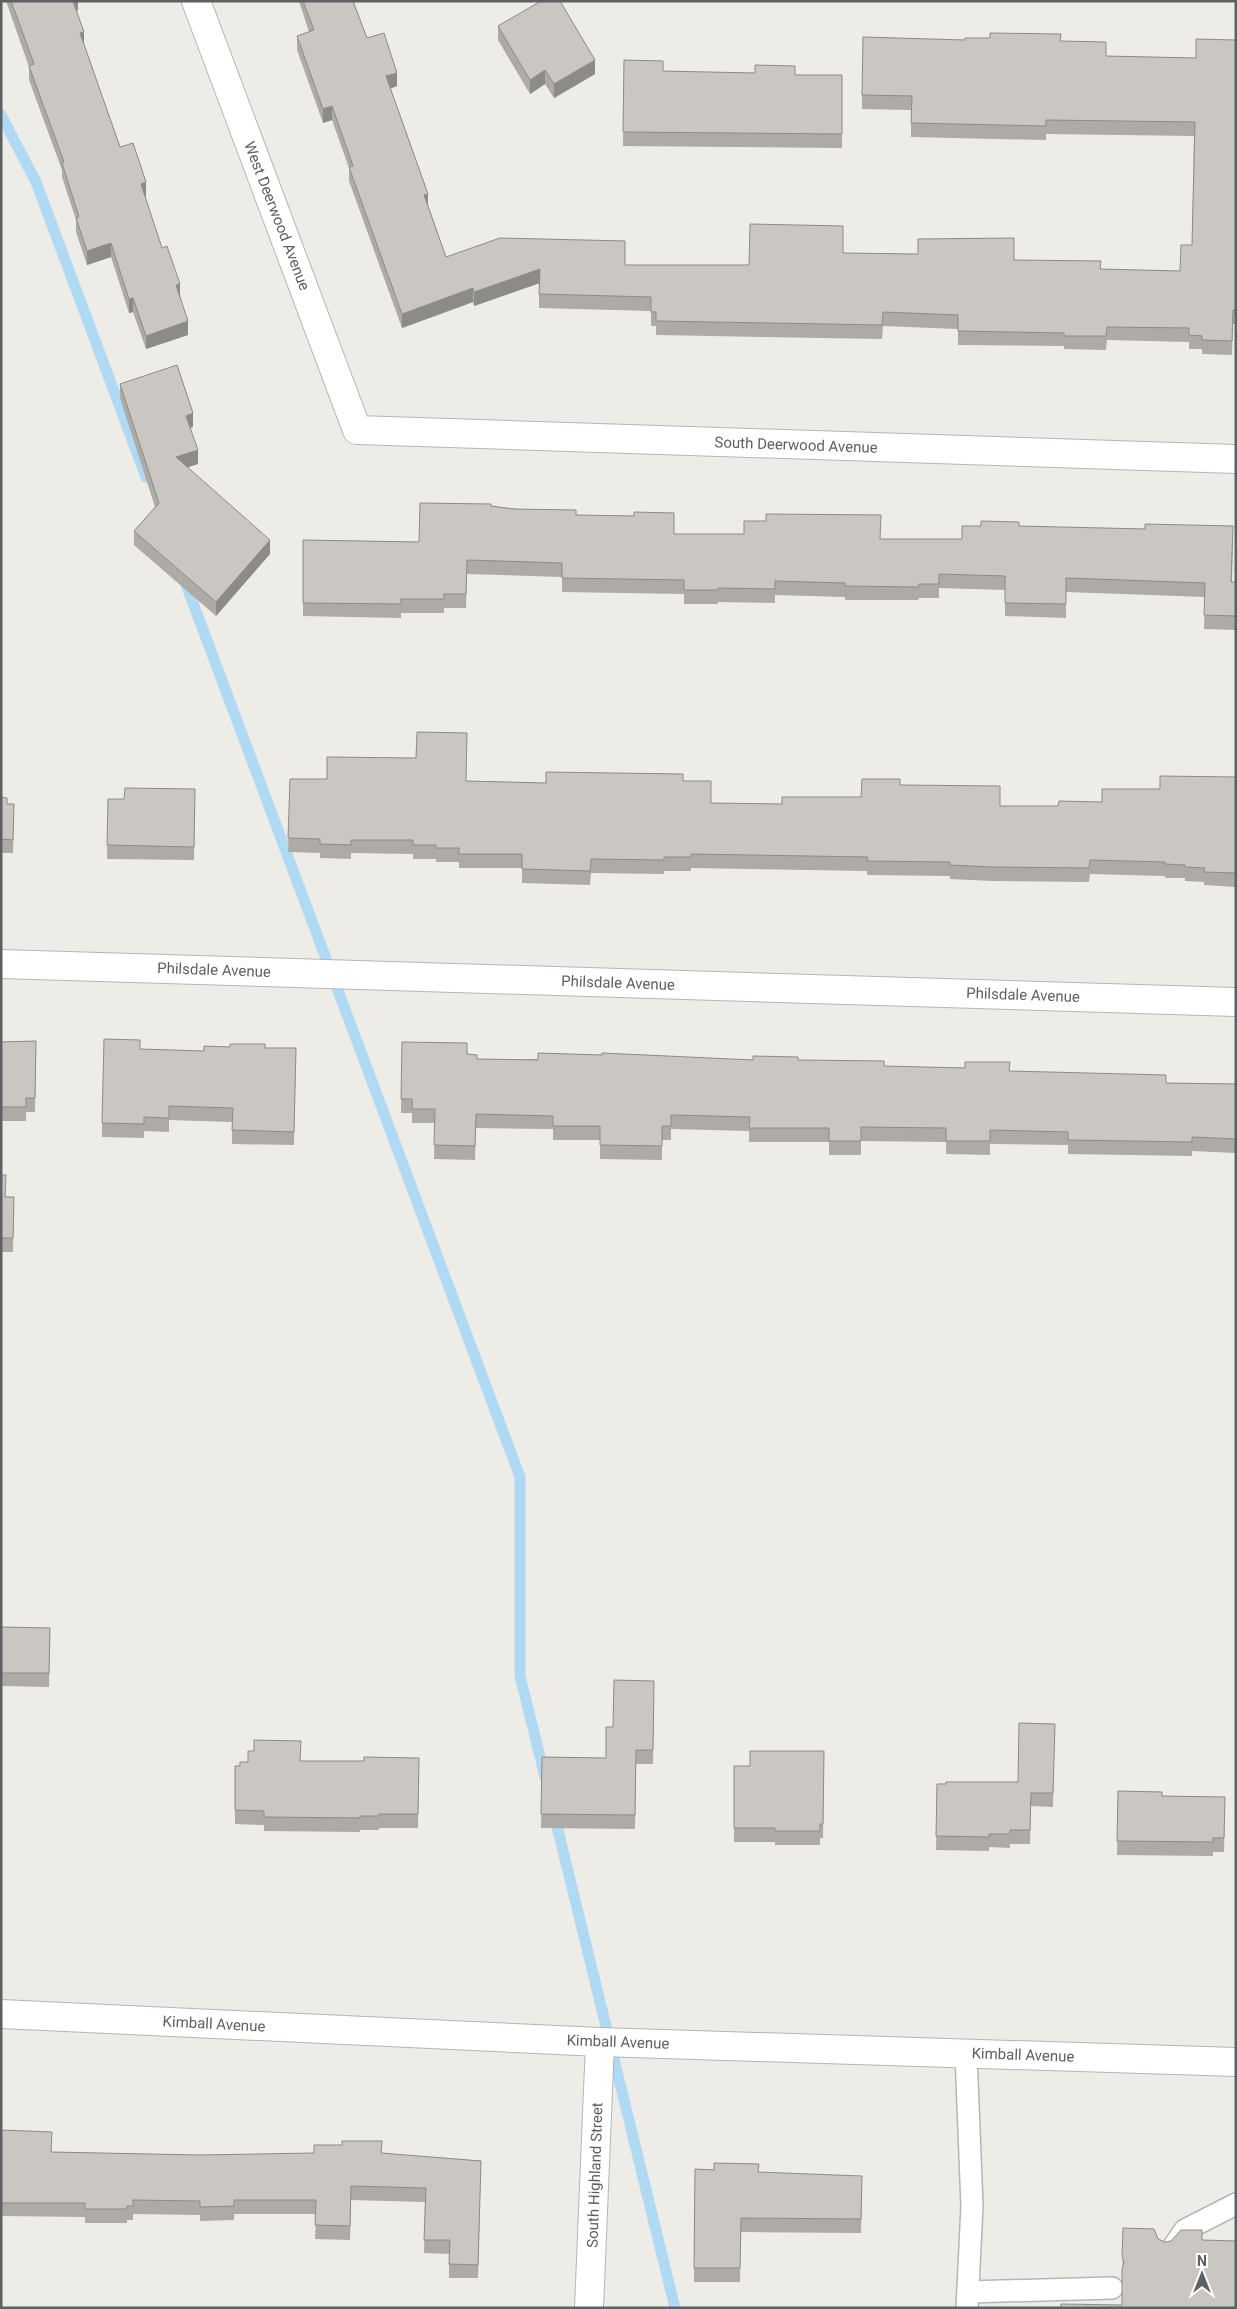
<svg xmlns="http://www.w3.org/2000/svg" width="1237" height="2309" font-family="Roboto,sans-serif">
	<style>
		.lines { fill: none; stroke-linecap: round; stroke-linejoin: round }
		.stream { stroke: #b0d9f4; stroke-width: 11 }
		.service-casing { stroke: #b3b6b9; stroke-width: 24 }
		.minor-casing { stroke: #b3b6b9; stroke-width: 30 }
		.secondary-casing { stroke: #b2b5b9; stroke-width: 30 }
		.service { stroke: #fff; stroke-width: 21 }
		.minor { stroke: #fff; stroke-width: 28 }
		.secondary { stroke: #fff; stroke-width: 28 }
		.wall { fill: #aeaba7 }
		.shaded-wall { fill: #8d8b88 }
		.building { fill: #cac7c2; stroke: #8d8b88 }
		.labels { text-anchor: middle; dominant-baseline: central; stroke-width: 4.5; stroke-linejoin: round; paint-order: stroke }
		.street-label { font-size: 15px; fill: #5e6164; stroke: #fff }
	</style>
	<rect width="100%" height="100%" fill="#eeece6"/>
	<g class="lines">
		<g class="stream">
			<polyline points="1,115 36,182 146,477"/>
			<polyline points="184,579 520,1477 520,1676 545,1777"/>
			<polyline points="554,1814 675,2308"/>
		</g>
		<g class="service-casing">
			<g id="service">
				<polyline points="966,2054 972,2206 967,2308"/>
				<polyline points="1169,2253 1185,2230 1236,2204"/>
				<polyline points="968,2292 1112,2288"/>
			</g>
		</g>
		<g class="minor-casing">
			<g id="minor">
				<polyline points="196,1 357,430 1236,459"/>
				<polyline points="1,964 1236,1002"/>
				<polyline points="589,2308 600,2042"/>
			</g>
		</g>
		<g class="secondary-casing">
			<polyline id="secondary" points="1,2014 600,2042 1236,2062"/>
		</g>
		<use href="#service" class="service"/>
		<use href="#minor" class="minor"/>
		<use href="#secondary" class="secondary"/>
	</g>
	<g class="wall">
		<polygon points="6,1 78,1 78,10 77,11 84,45 120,147 146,196 145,197 162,248 180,294 188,335 146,349 133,312 129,313 111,257 87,265 76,232 76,220 62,177 62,170 29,80 29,67"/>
		<polygon points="299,1 353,1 367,38 397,86 390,89 428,205 446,257 625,265 749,265 843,253 1014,260 1101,269 1180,271 1192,245 1194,136 1046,134 1046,140 911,137 911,110 862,109 862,95 965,40 1061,41 1106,56 1196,58 1236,40 1236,324 1233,324 1232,355 1202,354 1202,349 1189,349 1189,342 1107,340 1106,350 1064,349 1064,346 958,345 958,329 883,326 882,339 656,335 656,326 651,326 651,311 539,308 539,283 474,306 473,302 402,328 349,181 349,168 332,120 323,123 297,50 297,36 309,32"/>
		<polygon points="498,26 595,74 554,98 545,84 530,94 498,40"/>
		<polygon points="624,60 663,71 795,75 842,75 842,148 623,146"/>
		<polygon points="120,384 193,427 190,428 198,464 188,467 270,554 216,616 134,545 134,531 155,507 120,398"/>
		<polygon points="491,506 576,515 674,534 880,539 962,539 981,526 1019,526 1233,540 1232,582 1236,582 1236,630 1204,629 1205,597 1066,592 1066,618 1005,616 1005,590 939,588 939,598 919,598 918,600 845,600 845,597 775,595 775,603 718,602 718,604 684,604 684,594 562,592 562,577 467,574 466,608 444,608 444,613 401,613 401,618 303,616 303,540 419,542"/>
		<polygon points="416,758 467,781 546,783 683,781 711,803 782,804 861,797 900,785 1000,806 1058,806 1102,802 1160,789 1236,777 1236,887 1204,885 1204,882 1185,881 1185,878 1165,878 1165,876 1090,874 1089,882 992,881 950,879 950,876 867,875 867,871 691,868 691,871 664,871 664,874 591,873 590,885 522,883 522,868 459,868 459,862 436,862 436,859 413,859 413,854 351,853 351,859 320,858 320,853 288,852 290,779 327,779"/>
		<polygon points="195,789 194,860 107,859 108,799 124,799"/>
		<polygon points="1,797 7,804 14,804 13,853 1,853"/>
		<polygon points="36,1041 35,1112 26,1112 26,1121 1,1121 1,1042"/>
		<polygon points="402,1042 467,1054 477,1059 753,1060 798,1060 884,1066 1010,1071 1166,1083 1236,1084 1236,1153 1192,1151 1192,1156 1068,1154 1068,1145 990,1144 990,1155 946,1154 946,1142 861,1141 861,1155 829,1155 829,1142 749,1142 749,1131 671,1129 671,1140 662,1140 662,1160 600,1159 600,1140 553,1140 553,1129 476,1128 475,1160 434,1159 435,1123 412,1123 412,1113 401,1113"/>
		<polygon points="265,1048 296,1048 294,1145 232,1144 232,1122 169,1120 169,1132 144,1131 144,1138 102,1137 102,1123 140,1049 204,1051"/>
		<polygon points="1,1175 6,1197 14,1197 13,1252 1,1252"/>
		<polygon points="1,1627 50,1628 49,1687 1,1686"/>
		<polygon points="654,1681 653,1764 636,1764 635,1829 541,1828 542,1757 606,1758 613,1727"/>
		<polygon points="1055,1724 1053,1807 1031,1806 1030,1844 1010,1844 1010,1848 989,1847 989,1851 936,1850 937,1784 1018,1782"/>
		<polygon points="824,1751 823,1838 820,1838 820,1845 775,1845 775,1842 734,1842 734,1766 750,1766"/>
		<polygon points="419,1758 418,1828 379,1828 379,1830 360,1830 360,1832 264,1831 264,1825 235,1824 235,1766 300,1761 364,1761"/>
		<polygon points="1118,1791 1162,1796 1225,1797 1224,1852 1213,1852 1213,1856 1117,1855"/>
		<polygon points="1,2130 52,2152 200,2155 382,2153 481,2161 478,2278 449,2278 449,2254 424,2253 425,2202 351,2200 350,2240 315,2239 316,2214 234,2214 234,2220 200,2221 200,2215 133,2214 133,2220 127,2220 127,2223 85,2223 85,2217 1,2216"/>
		<polygon points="695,2169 759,2172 862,2189 861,2233 741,2232 740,2282 694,2282"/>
		<polygon points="1123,2228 1165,2242 1202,2240 1122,2305"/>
	</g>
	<g class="shaded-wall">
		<polygon points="72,1 78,1 78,10 72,13"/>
		<polygon points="84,32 84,46 80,33"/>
		<polygon points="595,60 595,74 554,98 554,84"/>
		<polygon points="545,70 545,84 530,94 530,80"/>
		<polygon points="397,73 397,86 386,90 386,76"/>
		<polygon points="332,106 332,120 323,123 323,109"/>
		<polygon points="146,182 146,196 141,198 141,184"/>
		<polygon points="428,194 428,208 424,195"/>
		<polygon points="111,243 111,257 87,265 87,251"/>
		<polygon points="540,269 540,283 474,306 474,292"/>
		<polygon points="180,284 180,298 176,285"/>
		<polygon points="473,288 473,302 402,328 402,314"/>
		<polygon points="133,298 133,312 129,313 129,299"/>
		<polygon points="188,321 188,335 146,349 146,336"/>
		<polygon points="193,413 193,427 186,429 186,416"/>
		<polygon points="198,450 198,464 176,471 176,457"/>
		<polygon points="270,540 270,554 216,616 216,602"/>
	</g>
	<g class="building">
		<polygon points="11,1 73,1 84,32 80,33 120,147 133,143 146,182 141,184 162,248 167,246 180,284 176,285 188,321 146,336 133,298 129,299 111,243 87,251 76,218 79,217 62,163 64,162 29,66 34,64"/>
		<polygon points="303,1 353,1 367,38 384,33 397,73 386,76 428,194 424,195 446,257 500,238 625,241 625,265 749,265 750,224 843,226 843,253 918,254 918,239 1014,238 1014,260 1101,261 1100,269 1180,271 1181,245 1192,245 1195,122 1046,120 1046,126 911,123 912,96 862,95 863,37 965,40 965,38 990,38 990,33 1061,34 1060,41 1106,42 1106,56 1196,58 1196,39 1236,40 1236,310 1233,310 1232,341 1202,340 1202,336 1189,335 1189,328 1107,327 1106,336 1064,336 1064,333 958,331 958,315 883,312 882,325 656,321 656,312 651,312 651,297 539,294 540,269 474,292 473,288 402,314 349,167 353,166 332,106 323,109 297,36 314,30"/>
		<polygon points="541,1 560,1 595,60 554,84 545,70 530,80 498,26"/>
		<polygon points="624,60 663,61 663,71 755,73 755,65 795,66 795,75 842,75 842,134 623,132"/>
		<polygon points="177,365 193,413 186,416 198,450 176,457 270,540 216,602 134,531 159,503 120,384"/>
		<polygon points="420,503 491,504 491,506 513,509 576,510 576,515 634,516 634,512 674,513 674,534 744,534 744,521 766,521 766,514 881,515 880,539 962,539 962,526 981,526 981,521 1019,522 1019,526 1145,529 1145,524 1233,526 1231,582 1236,582 1236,616 1204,615 1205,583 1066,578 1066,604 1005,603 1005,576 939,574 939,584 919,584 918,587 845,586 845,583 775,581 775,589 718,588 718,590 684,590 684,580 562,578 562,563 467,560 466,594 444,594 444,599 401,599 401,604 303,603 303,540 419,542"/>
		<polygon points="417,732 467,733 466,781 546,783 546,772 683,774 683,781 711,781 711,803 782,804 782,797 861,797 862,779 900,779 900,785 1000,786 1000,806 1058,806 1059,801 1102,802 1102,789 1160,789 1160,776 1236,777 1236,873 1204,872 1205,868 1185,867 1185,865 1165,864 1165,862 1090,860 1089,868 992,867 950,865 950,862 867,861 868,857 691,854 691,857 664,857 664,860 591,859 590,871 522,869 522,854 459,854 459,848 436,848 436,845 413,845 413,840 351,840 351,845 320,844 320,839 288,838 290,779 327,779 327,757 416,758"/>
		<polygon points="125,788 195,789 194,847 107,845 108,799 124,799"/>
		<polygon points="1,797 7,798 7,804 14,804 13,840 1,839"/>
		<polygon points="104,1039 140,1040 140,1049 204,1051 204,1046 230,1047 230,1044 265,1044 265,1048 296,1048 294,1132 232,1130 233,1108 169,1106 169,1118 144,1117 144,1124 102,1123"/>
		<polygon points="36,1041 35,1098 26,1098 26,1107 1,1107 1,1042"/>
		<polygon points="402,1042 467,1043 467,1054 477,1055 477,1059 538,1060 538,1053 602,1055 602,1053 753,1060 753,1056 798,1057 798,1060 884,1061 884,1066 965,1068 965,1062 1010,1062 1009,1071 1166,1075 1166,1083 1236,1084 1236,1139 1192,1137 1192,1142 1068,1140 1068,1132 990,1130 990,1141 946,1141 946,1128 861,1127 861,1141 829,1141 829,1128 749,1128 750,1117 671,1115 671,1126 662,1126 662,1146 600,1145 600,1126 553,1126 553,1116 476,1114 475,1146 434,1145 435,1109 412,1109 412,1099 401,1099"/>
		<polygon points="1,1175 6,1175 5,1197 14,1197 13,1238 1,1238"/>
		<polygon points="1,1627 50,1628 49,1673 1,1673"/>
		<polygon points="614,1680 654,1681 653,1750 636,1750 635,1815 541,1814 542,1757 606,1758 606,1727 613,1727"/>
		<polygon points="1019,1723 1055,1724 1053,1793 1031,1793 1030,1830 1010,1830 1010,1834 989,1834 989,1837 936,1836 937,1784 946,1784 946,1782 1018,1782"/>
		<polygon points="254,1740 301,1741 300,1761 364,1761 364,1757 419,1758 418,1814 379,1814 379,1816 360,1816 360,1818 264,1817 264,1811 235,1810 235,1766 240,1766 240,1762 248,1762 248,1751 254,1751"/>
		<polygon points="750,1751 824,1751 823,1824 820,1824 820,1831 775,1831 775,1828 734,1828 734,1766 750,1766"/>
		<polygon points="1118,1791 1162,1792 1162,1796 1225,1797 1224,1838 1213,1838 1213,1842 1117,1841"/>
		<polygon points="1,2130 52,2132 51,2152 200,2155 314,2153 314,2145 342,2145 342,2141 382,2141 381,2153 481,2161 478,2265 449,2264 450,2240 424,2240 426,2188 351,2186 350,2226 315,2225 316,2200 234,2200 234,2206 200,2207 200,2201 133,2200 133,2206 127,2206 127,2209 85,2209 85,2203 1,2203"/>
		<polygon points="714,2163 759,2164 758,2172 862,2176 861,2219 741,2218 740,2268 694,2268 695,2169 714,2170"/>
		<polygon points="1123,2228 1154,2229 1158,2239 1165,2242 1171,2241 1181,2230 1202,2230 1202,2240 1236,2241 1236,2308 1061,2308 1061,2304 1122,2305 1122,2269 1124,2262 1122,2256"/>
	</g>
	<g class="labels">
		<g class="street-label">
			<text transform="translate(277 216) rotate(69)">West Deerwood Avenue</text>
			<text transform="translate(796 445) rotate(2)">South Deerwood Avenue</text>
			<text transform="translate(214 970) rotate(2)">Philsdale Avenue</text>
			<text transform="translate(618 983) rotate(2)">Philsdale Avenue</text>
			<text transform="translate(1023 995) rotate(2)">Philsdale Avenue</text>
			<text transform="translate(214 2024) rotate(3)">Kimball Avenue</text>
			<text transform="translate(618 2042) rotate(2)">Kimball Avenue</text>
			<text transform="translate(1023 2055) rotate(2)">Kimball Avenue</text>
			<text transform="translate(595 2175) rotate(-88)">South Highland Street</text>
		</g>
	</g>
	<rect width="1237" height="2309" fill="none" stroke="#5e6164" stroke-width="5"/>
	<g transform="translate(1202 2274)" stroke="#ffffff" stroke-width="4" paint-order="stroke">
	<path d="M0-4L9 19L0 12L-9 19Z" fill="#5e6164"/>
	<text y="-8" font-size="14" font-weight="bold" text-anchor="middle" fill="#5e6164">N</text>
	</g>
</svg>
